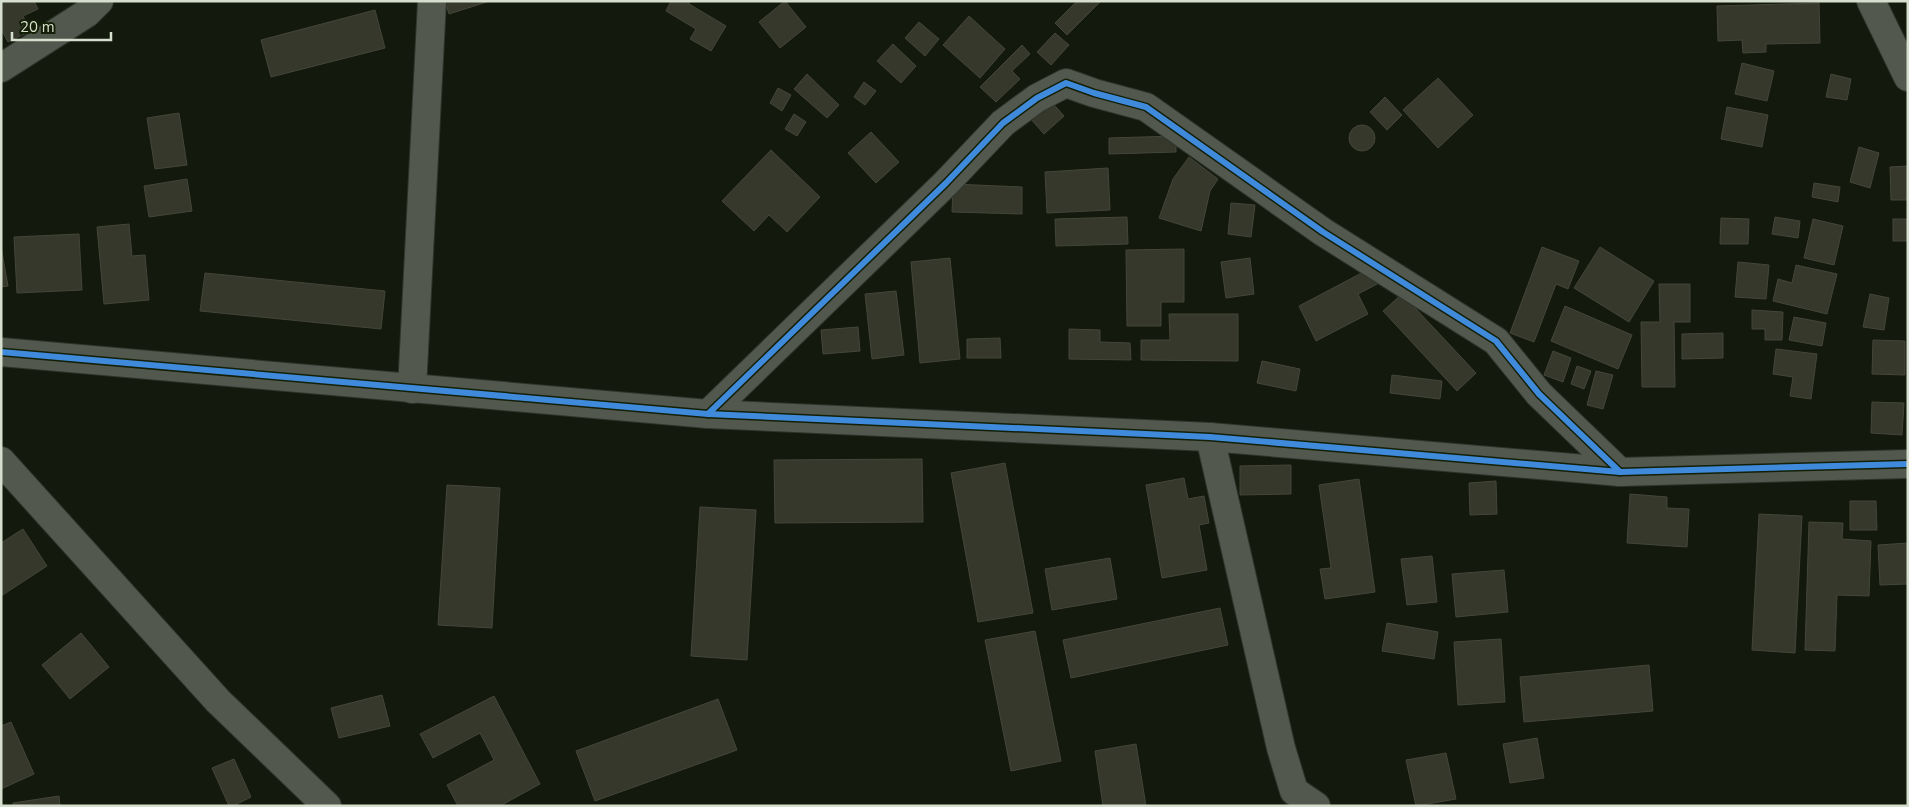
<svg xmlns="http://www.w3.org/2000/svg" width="1909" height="807" font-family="'Nunito Sans',sans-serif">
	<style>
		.building { fill: #37382c; stroke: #45463a }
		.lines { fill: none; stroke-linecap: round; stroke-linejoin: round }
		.street-casing { stroke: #2f342b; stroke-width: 30 }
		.secondary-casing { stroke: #2f342b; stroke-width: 30 }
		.street { stroke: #52584d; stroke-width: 28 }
		.secondary { stroke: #52584d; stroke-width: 28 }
		.cycleway-casing { stroke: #131f06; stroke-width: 9 }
		.cycleway { stroke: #408adc; stroke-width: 6 }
	</style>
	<rect width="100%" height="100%" fill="#13190c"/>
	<g class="building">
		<polygon points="1,1 34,1 38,9 23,16 30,31 8,42 1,29"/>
		<polygon points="445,1 490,1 449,14"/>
		<polygon points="671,1 690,1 689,4 726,26 711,51 690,39 696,29 666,11"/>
		<polygon points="785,1 806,27 780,48 759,22"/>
		<polygon points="1077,1 1101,1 1067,35 1055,23"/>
		<polygon points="1819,3 1820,43 1766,44 1766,52 1743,53 1742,40 1718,41 1717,6"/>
		<polygon points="375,10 385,48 271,77 261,40"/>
		<polygon points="969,16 1005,49 980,78 943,45"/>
		<polygon points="919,22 939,39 925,56 905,38"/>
		<polygon points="1055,33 1069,45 1051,65 1037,52"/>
		<polygon points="893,44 916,66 901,83 877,61"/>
		<polygon points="1022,45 1030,54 1012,71 1020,79 996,102 980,87"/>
		<polygon points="1742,63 1774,71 1767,101 1735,94"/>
		<polygon points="807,74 839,105 827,118 794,89"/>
		<polygon points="1831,74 1851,79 1847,100 1826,97"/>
		<polygon points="1438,78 1473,115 1438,148 1403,110"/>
		<polygon points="864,82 876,91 865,105 854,97"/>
		<polygon points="778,88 791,95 782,111 770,103"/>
		<polygon points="1385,97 1402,115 1387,130 1370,112"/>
		<polygon points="1049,99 1064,116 1044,134 1029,117"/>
		<polygon points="1727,107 1768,115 1762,147 1721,139"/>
		<polygon points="179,113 187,165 155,169 147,118"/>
		<polygon points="794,114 806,122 797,136 785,129"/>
		<circle cx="1362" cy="138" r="13"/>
		<polygon points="871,132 899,162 876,183 848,153"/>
		<polygon points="1176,136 1176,152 1109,154 1109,138"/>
		<polygon points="1859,147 1879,153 1870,188 1850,182"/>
		<polygon points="771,150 820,197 787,232 769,215 754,231 722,201"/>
		<polygon points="1189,157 1218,179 1210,191 1201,231 1159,218 1173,179"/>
		<polygon points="1908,166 1908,200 1891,200 1890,167"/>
		<polygon points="1108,168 1110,210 1047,213 1045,172"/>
		<polygon points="187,179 192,211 149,217 144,186"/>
		<polygon points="1814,183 1840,187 1838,202 1812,197"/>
		<polygon points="953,184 1022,187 1022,214 952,212"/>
		<polygon points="1231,203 1255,205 1251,237 1228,234"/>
		<polygon points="1127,217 1128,244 1056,246 1055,219"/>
		<polygon points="1775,217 1800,221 1798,238 1772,234"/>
		<polygon points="1721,218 1749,219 1748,244 1720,244"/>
		<polygon points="1813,219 1843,226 1834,265 1804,258"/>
		<rect x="1893" y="219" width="15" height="22"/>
		<polygon points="129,224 132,256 145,255 149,300 104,304 97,227"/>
		<polygon points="79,234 82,290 17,293 14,237"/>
		<polygon points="1,247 8,286 1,287"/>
		<polygon points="1542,247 1579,261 1568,289 1556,284 1534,342 1510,333"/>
		<polygon points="1600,247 1654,281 1629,322 1574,288"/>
		<polygon points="1184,249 1184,302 1161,302 1161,326 1127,326 1126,250"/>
		<polygon points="950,258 960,359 920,363 911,262"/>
		<polygon points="1250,258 1254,294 1226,298 1221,262"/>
		<polygon points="1738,262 1769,265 1766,299 1735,297"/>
		<polygon points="1796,265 1837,274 1827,314 1773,301 1778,279 1792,283"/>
		<polygon points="1373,267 1381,282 1358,294 1368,314 1316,341 1299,306"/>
		<polygon points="205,273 385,291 381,329 200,311"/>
		<polygon points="1659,284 1690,284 1690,322 1674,322 1675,387 1642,387 1641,322 1660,322"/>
		<polygon points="896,291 904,355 872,359 865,294"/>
		<polygon points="1402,294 1476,373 1457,391 1383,311"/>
		<polygon points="1870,294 1889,298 1884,330 1863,327"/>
		<polygon points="1565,306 1632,335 1618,369 1551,341"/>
		<polygon points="1752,310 1783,312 1782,340 1765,340 1765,329 1752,329"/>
		<polygon points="1169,314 1238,314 1238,361 1141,360 1141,340 1170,340"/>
		<polygon points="1794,317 1826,323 1822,346 1789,340"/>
		<polygon points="858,327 860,351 823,354 821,330"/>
		<polygon points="1069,329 1100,330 1100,342 1130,343 1131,360 1069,359"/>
		<polygon points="1723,333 1723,358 1682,359 1682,334"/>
		<polygon points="1000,338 1001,358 967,358 967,339"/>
		<polygon points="1873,340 1905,341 1905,375 1872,374"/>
		<polygon points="1776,349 1817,354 1811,399 1790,396 1793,377 1773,374"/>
		<polygon points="1553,351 1571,358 1563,382 1544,375"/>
		<polygon points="1262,361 1300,369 1296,391 1257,383"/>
		<polygon points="1577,366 1591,371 1584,389 1571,384"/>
		<polygon points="1596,371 1613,375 1603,409 1587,405"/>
		<polygon points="1392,375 1442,381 1440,399 1390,393"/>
		<polygon points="1872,402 1904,403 1902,435 1871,433"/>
		<polygon points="922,459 923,522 775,523 774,460"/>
		<polygon points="1005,463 1033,613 978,622 951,473"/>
		<polygon points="1291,465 1291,494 1240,495 1240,466"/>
		<polygon points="1184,478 1188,499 1204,496 1209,523 1199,525 1207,570 1162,578 1146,485"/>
		<polygon points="1359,479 1375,592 1325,599 1320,569 1331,568 1319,485"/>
		<polygon points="1496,481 1497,514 1470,515 1469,483"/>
		<polygon points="447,485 500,488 492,628 438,625"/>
		<polygon points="1630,494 1667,497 1667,508 1689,509 1687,547 1627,543"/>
		<polygon points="1850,501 1876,501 1877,530 1850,530"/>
		<polygon points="700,507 756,510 747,660 691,656"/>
		<polygon points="1759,514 1802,516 1795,653 1752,650"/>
		<polygon points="1809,522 1843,523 1842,539 1871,541 1869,596 1837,595 1835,651 1805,650"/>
		<polygon points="23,529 47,566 1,596 1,543"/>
		<polygon points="1908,543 1908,584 1880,585 1878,545"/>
		<polygon points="1432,556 1437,602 1407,605 1401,559"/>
		<polygon points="1110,558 1117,599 1052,610 1045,569"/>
		<polygon points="1504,570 1508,612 1456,617 1452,574"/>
		<polygon points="1220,608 1228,645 1071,678 1063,640"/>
		<polygon points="1387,623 1438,632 1434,659 1382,651"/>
		<polygon points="1035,631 1061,761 1011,771 985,640"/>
		<polygon points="81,633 109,667 70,699 42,665"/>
		<polygon points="1501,639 1505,702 1458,705 1454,642"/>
		<polygon points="1649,665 1653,711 1524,722 1520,677"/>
		<polygon points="382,695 390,726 339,738 331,708"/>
		<polygon points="494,696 540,784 500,806 458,806 447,785 494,760 480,733 433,758 420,734"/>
		<polygon points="718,699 737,750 595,801 576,751"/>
		<polygon points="11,722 34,774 1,789 1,726"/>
		<polygon points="1537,738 1544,778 1510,783 1503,744"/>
		<polygon points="1136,744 1146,806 1103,806 1095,751"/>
		<polygon points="1446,753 1456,799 1416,806 1406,760"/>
		<polygon points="234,759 251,797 233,806 229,806 212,768"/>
		<polygon points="59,796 60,806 13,806 13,803"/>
	</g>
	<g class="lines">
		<g class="street-casing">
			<g id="street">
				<polyline points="1871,1 1908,77"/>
				<polyline points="1,68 87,13 99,1"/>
				<polyline points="412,389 432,1"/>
				<polyline points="708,414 946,183 1003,123 1037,98 1066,83 1094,93 1146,107 1323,232 1496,341 1539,394 1620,472"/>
				<polyline points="1210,437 1281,748 1294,791 1316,806"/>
				<polyline points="1,461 218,701 327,806"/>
			</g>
		</g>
		<g class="secondary-casing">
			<polyline id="secondary" points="1,352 708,414 1210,437 1620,472 1908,464"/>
		</g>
		<use href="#street" class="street"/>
		<use href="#secondary" class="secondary"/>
		<g class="cycleway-casing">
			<g id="cycleway">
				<polyline points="1,352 708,414 1210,437 1620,472 1908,464"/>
				<polyline points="708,414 946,183 1003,123 1037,98 1066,83 1094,93 1146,107 1323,232 1496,341 1539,394 1620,472"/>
			</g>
		</g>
		<use href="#cycleway" class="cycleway"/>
	</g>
	<rect width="1909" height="807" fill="none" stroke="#d6dfce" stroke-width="5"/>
	<path d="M12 32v8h99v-8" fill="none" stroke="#d6dfce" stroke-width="2.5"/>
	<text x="20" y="32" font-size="15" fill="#d6dfce" stroke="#131f06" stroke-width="4" paint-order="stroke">20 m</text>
</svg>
